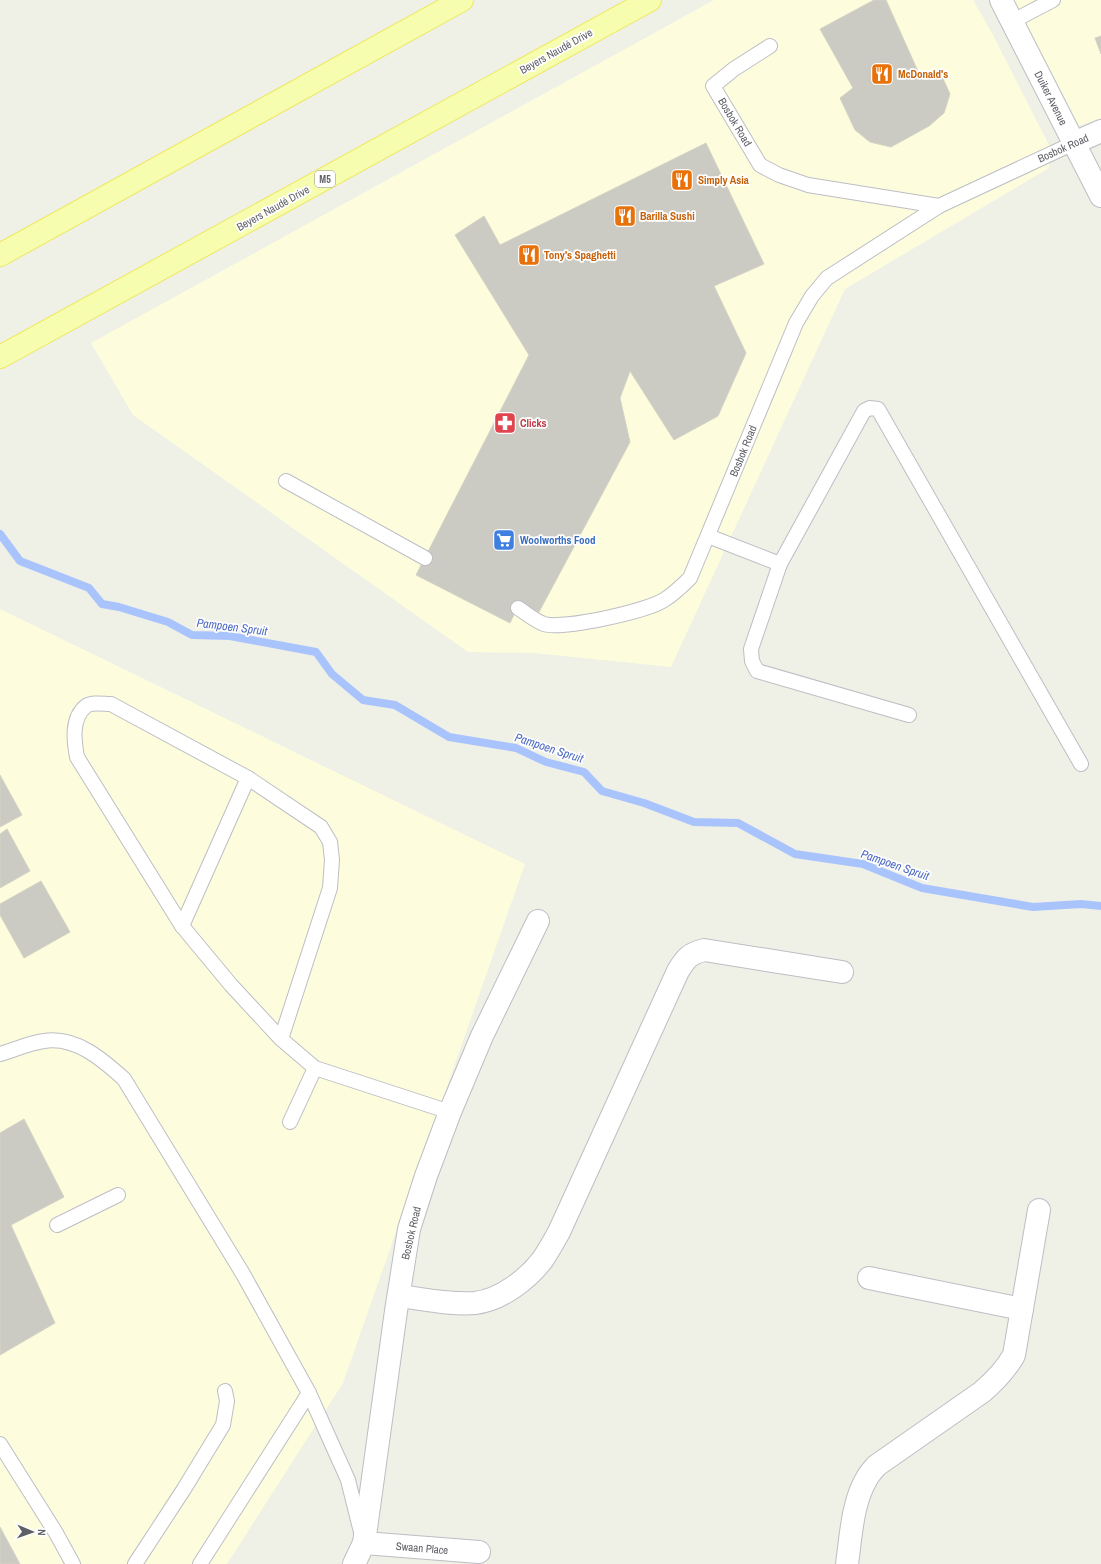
<svg xmlns="http://www.w3.org/2000/svg" width="1101" height="1564" font-family="'Archivo Narrow',sans-serif">
	<style>
		.commercial { fill: #fdfdde }
		.lines { fill: none; stroke-linecap: round; stroke-linejoin: round }
		.stream { stroke: #a9c4fd; stroke-width: 8 }
		.building { fill: #cbcac3; stroke: #d4d3c4 }
		.lane-casing { stroke: #bdbec4; stroke-width: 16 }
		.street-casing { stroke: #bdbec4; stroke-width: 24 }
		.primary-casing { stroke: #efe860; stroke-width: 24 }
		.lane { stroke: #fff; stroke-width: 14 }
		.street { stroke: #fff; stroke-width: 22 }
		.primary { stroke: #f7fdae; stroke-width: 22 }
		.labels { text-anchor: middle; dominant-baseline: central; stroke-width: 3.5; stroke-linejoin: round; paint-order: stroke }
		.shield { fill: #fff; stroke: #8e8f94; stroke-width: 1 }
		.shield-label { font-size: 10px; font-weight: bold; fill: #5e5f66 }
		.street-label { font-size: 11px; fill: #5e5f66; stroke: #fff }
		.food-label { font-size: 11px; font-weight: bold; fill: #c56008; stroke: #fff; text-anchor: start }
		.health-label { font-size: 11px; font-weight: bold; fill: #be3a42; stroke: #fff; text-anchor: start }
		.shop-label { font-size: 11px; font-weight: bold; fill: #366cbe; stroke: #fff; text-anchor: start }
		.water-label { font-size: 12px; font-style: italic; fill: #4a68c2; stroke: #fff }
	</style>
	<rect width="100%" height="100%" fill="#eff0e6"/>
	<g class="commercial">
		<polygon points="714,0 973,0 992,33 1051,149 1049,168 845,289 671,667 534,653 468,652 133,415 91,343"/>
		<polygon points="1014,0 1101,0 1101,118 1079,126"/>
		<polygon points="0,609 525,864 343,1383 227,1564 0,1564"/>
	</g>
	<g class="lines">
		<polyline class="stream" points="0,534 20,561 89,588 102,604 119,607 168,622 192,635 230,636 316,652 332,674 363,700 395,705 449,737 516,748 546,762 584,772 602,791 644,803 694,822 738,823 795,854 863,864 922,888 1033,907 1081,904 1101,906"/>
	</g>
	<g class="building">
		<polygon points="874,0 886,0 921,78 939,70 950,94 944,113 929,126 891,147 870,142 855,130 840,98 853,88 820,29"/>
		<polygon points="1101,36 1101,54 1095,38"/>
		<polygon points="706,143 764,264 714,286 746,353 718,416 674,440 630,371 620,398 630,442 539,612 520,602 510,623 416,575 529,355 455,235 484,216 500,245"/>
		<polygon points="0,775 22,815 0,827"/>
		<polygon points="7,829 30,871 0,888 0,834"/>
		<polygon points="41,881 70,932 24,958 0,915 0,904"/>
		<polygon points="24,1119 64,1197 11,1225 55,1323 0,1355 0,1133"/>
		<polygon points="0,1527 20,1564 0,1564"/>
	</g>
	<g class="lines">
		<g class="lane-casing">
			<g id="lane">
				<polyline points="1013,21 1053,0"/>
				<polyline points="770,46 734,69 713,86 760,165 779,175 808,185 939,206 1074,143"/>
				<polyline points="286,481 425,558"/>
				<polyline points="708,536 780,564"/>
				<path d="M518,608C526,613 535,621 544,624C563,630 647,611 664,600C674,594 682,586 690,578L796,323L812,296L827,278L939,206"/>
				<polyline points="909,715 757,671 752,661 751,649 780,564 864,411 870,408 878,409 1081,764"/>
				<polyline points="182,926 248,778"/>
				<path d="M281,1039L330,888L332,860L330,842L321,827L248,778L111,704C103,704 92,702 86,706C71,718 74,741 77,757L182,926L231,985L281,1039L315,1068L450,1112"/>
				<path d="M0,1054C14,1050 29,1043 44,1041C76,1036 103,1060 124,1079L243,1274L309,1393L348,1480L361,1532"/>
				<polyline points="290,1122 315,1068"/>
				<polyline points="57,1225 118,1195"/>
				<polyline points="0,1444 56,1533 73,1564"/>
				<polyline points="135,1564 184,1489 223,1425 227,1401 225,1391"/>
				<polyline points="200,1564 309,1393"/>
			</g>
		</g>
		<g class="street-casing">
			<g id="street">
				<polyline points="1001,0 1101,196"/>
				<polyline points="1074,143 1101,131"/>
				<polyline points="869,1278 1022,1309"/>
				<path d="M399,1296C424,1299 450,1305 475,1303C501,1300 528,1279 543,1259C549,1250 554,1241 559,1232L678,971C686,958 689,954 704,950L842,972"/>
				<polyline points="364,1543 479,1552"/>
				<polyline points="354,1564 364,1543 396,1311 409,1229 426,1176 450,1112 482,1036 538,921"/>
				<path d="M847,1564C851,1536 852,1503 867,1478C869,1474 873,1470 876,1466L982,1392C995,1381 1005,1371 1014,1355L1039,1210"/>
			</g>
		</g>
		<g class="primary-casing">
			<g id="primary">
				<polyline points="0,255 462,0"/>
				<polyline points="0,357 650,0"/>
			</g>
		</g>
		<use href="#lane" class="lane"/>
		<use href="#street" class="street"/>
		<use href="#primary" class="primary"/>
	</g>
	<defs>
		<g id="restaurant-square" transform="scale(1.15)"><rect x="-9" y="-9" width="18" height="18" rx="4" fill="#e8710a" stroke="#fff"/><path d="M-5-6h1v4h1v-4h1v4h1v-4h1v5L-1.5 .5V6h-2V.5L-5-1ZM5-6V6H3V1.5H1.5Q1.5-4 5-6Z" fill="#fff"/></g>
		<g id="pharmacy-square" transform="scale(1.15)"><rect x="-9" y="-9" width="18" height="18" rx="4" fill="#e0444e" stroke="#fff"/><path d="M-2-6h4v4h4v4h-4v4h-4v-4h-4v-4h4Z" fill="#fff"/></g>
		<g id="supermarket-square" transform="scale(1.15)"><rect x="-9" y="-9" width="18" height="18" rx="4" fill="#3f7fe0" stroke="#fff"/><path d="M-6-5.5h2.5l.6 2H6L4.5 2H-2.5L-4.4-4H-6ZM-1.5 3.2a1.3 1.3 0 1 0 .1 0ZM3 3.2a1.3 1.3 0 1 0 .1 0Z" fill="#fff"/></g>
	</defs>
	<g fill-rule="evenodd">
		<use href="#restaurant-square" x="882" y="74"/>
		<use href="#restaurant-square" x="682" y="180"/>
		<use href="#restaurant-square" x="625" y="216"/>
		<use href="#restaurant-square" x="529" y="255"/>
		<use href="#pharmacy-square" x="505" y="423"/>
		<use href="#supermarket-square" x="504" y="540"/>
	</g>
	<g class="labels">
		<rect class="shield" x="315" y="171" width="20" height="16" rx="3"/>
		<g class="shield-label">
			<text x="325" y="179">M5</text>
		</g>
		<g class="street-label">
			<text transform="translate(556 51) rotate(-29)">Beyers Naudé Drive</text>
			<text transform="translate(1051 98) rotate(63)">Duiker Avenue</text>
			<text transform="translate(735 122) rotate(59)">Bosbok Road</text>
			<text transform="translate(1063 148) rotate(-24)">Bosbok Road</text>
			<text transform="translate(273 208) rotate(-29)">Beyers Naudé Drive</text>
			<text transform="translate(743 451) rotate(-68)">Bosbok Road</text>
			<text transform="translate(411 1233) rotate(-77)">Bosbok Road</text>
			<text transform="translate(422 1548) rotate(5)">Swaan Place</text>
		</g>
		<g class="food-label">
			<text x="898" y="74">McDonald's</text>
			<text x="698" y="180">Simply Asia</text>
			<text x="640" y="216">Barilla Sushi</text>
			<text x="544" y="255">Tony's Spaghetti</text>
		</g>
		<g class="health-label">
			<text x="520" y="423">Clicks</text>
		</g>
		<g class="shop-label">
			<text x="520" y="540">Woolworths Food</text>
		</g>
		<g class="water-label">
			<text transform="translate(232 627) rotate(7)">Pampoen Spruit</text>
			<text transform="translate(549 748) rotate(18)">Pampoen Spruit</text>
			<text transform="translate(895 865) rotate(19)">Pampoen Spruit</text>
		</g>
	</g>
	<g transform="translate(32 1532) rotate(92)" stroke="#ffffff" stroke-width="3" paint-order="stroke">
	<path d="M0-3L7 15L0 10L-7 15Z" fill="#5e5f66"/>
	<text y="-6" font-size="11" font-weight="bold" text-anchor="middle" fill="#5e5f66">N</text>
	</g>
</svg>
